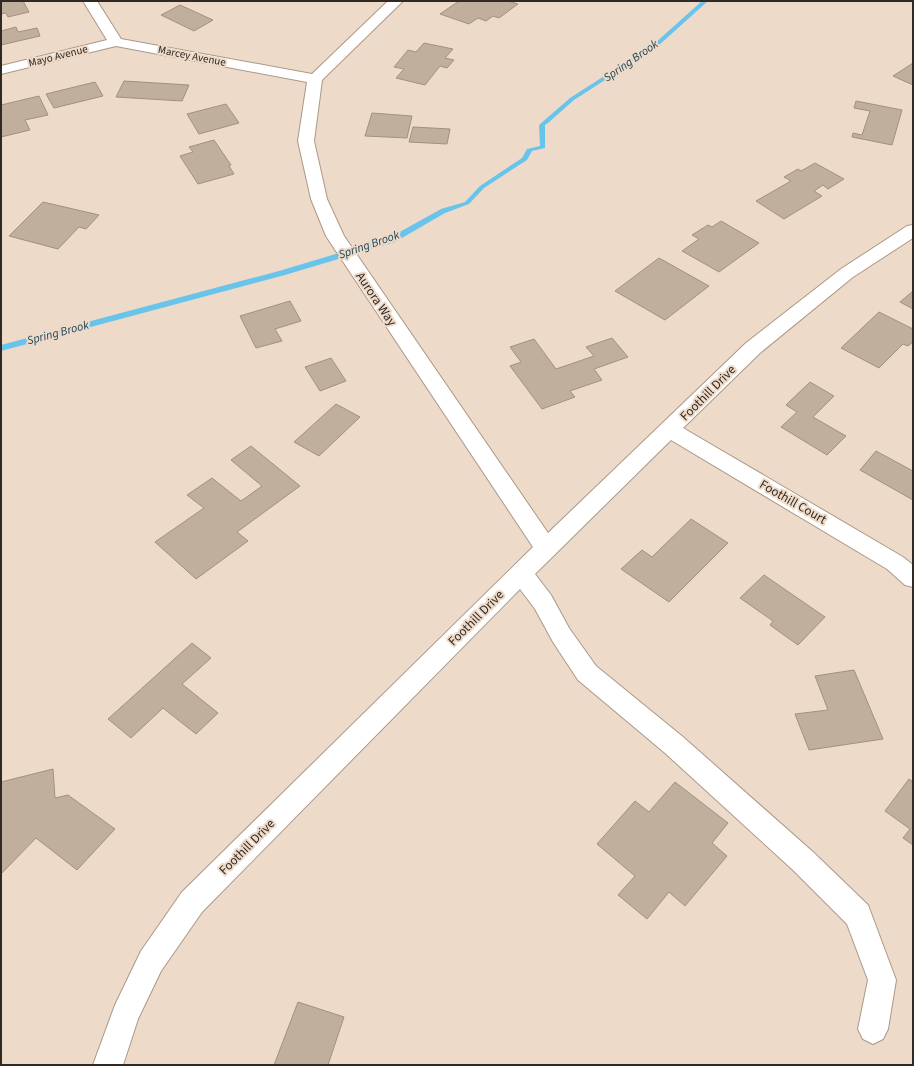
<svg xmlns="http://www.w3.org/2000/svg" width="914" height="1066" font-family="'Source Sans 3',sans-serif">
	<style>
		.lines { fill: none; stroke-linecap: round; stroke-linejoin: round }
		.stream { fill: #69c4ec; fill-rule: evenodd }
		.building { fill: #c0af9c; stroke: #a1917e }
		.minor-casing { stroke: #ab9887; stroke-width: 2 }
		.minor { fill: #fff; fill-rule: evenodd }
		.labels { text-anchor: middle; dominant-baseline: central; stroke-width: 4; stroke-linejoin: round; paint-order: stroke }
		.far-street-label { font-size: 11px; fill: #312922; stroke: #eedac8 }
		.far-water-label { font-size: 12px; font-style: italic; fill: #1c4456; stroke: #eedac8 }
		.street-label { font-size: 13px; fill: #312922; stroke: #eedac8 }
	</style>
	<rect width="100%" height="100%" fill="#eedac8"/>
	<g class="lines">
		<polygon class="stream" points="702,1 708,1 658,46 574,100 548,123 545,125 545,148 532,151 527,160 484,188 469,204 445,213 395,242 285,275 1,351 1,345 279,271 389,238 441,209 465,202 480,186 522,158 527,149 540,146 539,125 570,98 654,44"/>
	</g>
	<g class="building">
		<polygon points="1,1 23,1 29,12 8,17 6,13 1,14"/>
		<polygon points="459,1 508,1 518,4 499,18 493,16 486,21 478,18 469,24 440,14"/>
		<polygon points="180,5 213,20 194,31 161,15"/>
		<polygon points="16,27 18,32 37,28 40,36 1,45 1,31"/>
		<polygon points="424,43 453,49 445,58 454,60 447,68 440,66 425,85 396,78 404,69 394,67 408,50 416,52"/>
		<polygon points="913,63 913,85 893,76"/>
		<polygon points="124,81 189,85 182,101 116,97"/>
		<polygon points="95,82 103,96 54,108 46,94"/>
		<polygon points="39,96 48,115 25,120 30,130 1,137 1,105"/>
		<polygon points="856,101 902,110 892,145 852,137 853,133 862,135 870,111 854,108"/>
		<polygon points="226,104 239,123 199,134 187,114"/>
		<polygon points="372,113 412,116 407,138 365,136"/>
		<polygon points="413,127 450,129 447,144 409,142"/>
		<polygon points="214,140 231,165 229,166 234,174 198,184 180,156 193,152 189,147"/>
		<polygon points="815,163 844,179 828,189 823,185 814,191 822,196 784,219 756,201 791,181 784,177 798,169 801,171"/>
		<polygon points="43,202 99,215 86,229 79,227 58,249 9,236"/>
		<polygon points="721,221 759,243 719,272 682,251 699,239 692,235 708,225 712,227"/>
		<polygon points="659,258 709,286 665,320 615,291"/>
		<polygon points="913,291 913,309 900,302"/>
		<polygon points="290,301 301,321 275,329 282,341 256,348 240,316"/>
		<polygon points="879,312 913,329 913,342 908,346 903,344 879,368 841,348"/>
		<polygon points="612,338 628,357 594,369 602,380 570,391 575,397 542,409 510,366 521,362 510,347 534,339 556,369 594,356 586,347"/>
		<polygon points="331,358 346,381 320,391 305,367"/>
		<polygon points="810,382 834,396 813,417 846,436 827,455 781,427 797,412 786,405"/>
		<polygon points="336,404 360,417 319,456 294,442"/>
		<polygon points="251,446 300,486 237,532 248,541 196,579 155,542 204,508 187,495 212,478 241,501 262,486 231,460"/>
		<polygon points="876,451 913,471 913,500 860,470"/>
		<polygon points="691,519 728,543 669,602 621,569 642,550 652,557"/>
		<polygon points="764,575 825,617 798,645 770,625 773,621 740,598"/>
		<polygon points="192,643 211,658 182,684 218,713 196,734 163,708 131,738 108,719"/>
		<polygon points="854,670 883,739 809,750 795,714 828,710 815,676"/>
		<polygon points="53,769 55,798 68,795 115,829 77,870 36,838 1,874 1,782"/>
		<polygon points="909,779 913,782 913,845 903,838 910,829 885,811"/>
		<polygon points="675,782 728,823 712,843 727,856 685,906 669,892 647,919 618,895 635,876 597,844 635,801 649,812"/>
		<polygon points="298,1002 344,1017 328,1065 274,1065"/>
	</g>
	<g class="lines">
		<g class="minor-casing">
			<polygon id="minor" points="83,1 97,1 121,39 312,74 388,1 403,1 322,80 314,141 327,199 344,236 548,533 746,343 841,269 907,226 913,225 913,238 853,277 760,353 683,428 903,557 913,565 913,587 905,585 887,569 671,440 535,574 551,595 569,628 596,666 683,737 813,852 868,905 896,980 888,1029 883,1039 873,1044 863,1039 858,1029 868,980 847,924 793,870 665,753 578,680 553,642 535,609 520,589 202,912 161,971 138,1019 123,1065 93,1065 115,1005 141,951 182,892 533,547 326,236 311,199 298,141 307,82 116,46 1,74 1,66 107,40"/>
		</g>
		<use href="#minor" class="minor"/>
	</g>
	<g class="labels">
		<g class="far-street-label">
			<text transform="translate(58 56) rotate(-14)">Mayo Avenue</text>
			<text transform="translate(192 56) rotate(11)">Marcey Avenue</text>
		</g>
		<g class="far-water-label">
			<text transform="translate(631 61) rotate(-35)">Spring Brook</text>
			<text transform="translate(369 245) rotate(-19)">Spring Brook</text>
			<text transform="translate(58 333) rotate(-15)">Spring Brook</text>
		</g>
		<g class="street-label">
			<text transform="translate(376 299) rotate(56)">Aurora Way</text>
			<text transform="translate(708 393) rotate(-45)">Foothill Drive</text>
			<text transform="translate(793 502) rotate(30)">Foothill Court</text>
			<text transform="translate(476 618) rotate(-45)">Foothill Drive</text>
			<text transform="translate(247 847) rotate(-45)">Foothill Drive</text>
		</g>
	</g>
	<rect width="914" height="1066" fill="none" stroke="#312922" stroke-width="4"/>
</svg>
